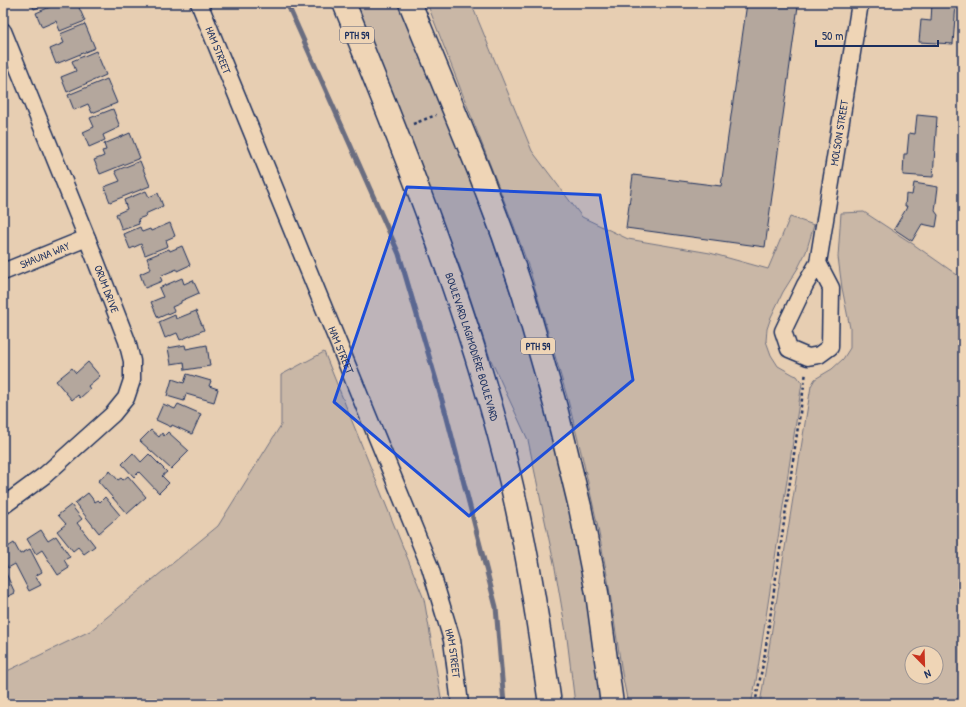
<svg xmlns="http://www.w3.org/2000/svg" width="966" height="707" font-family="'Patrick Hand',sans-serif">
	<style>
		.green { fill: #c9b7a6; stroke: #727382; fill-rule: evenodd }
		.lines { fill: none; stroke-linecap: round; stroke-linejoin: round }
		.stream { stroke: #6b6d80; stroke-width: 5 }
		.building { fill: #b4a79d; stroke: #1b2f5e }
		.street-casing { stroke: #1b2f5e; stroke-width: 19 }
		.primary-casing { stroke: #1b2f5e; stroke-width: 25 }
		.path { stroke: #1b2f5e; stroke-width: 2.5; stroke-dasharray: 3 3; stroke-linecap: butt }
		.street { stroke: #efd5b6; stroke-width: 16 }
		.primary { stroke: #efd5b6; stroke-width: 22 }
		.marked { fill: #1d4ed8; fill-opacity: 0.2; stroke: #1d4ed8; stroke-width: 3; stroke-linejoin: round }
		.labels { text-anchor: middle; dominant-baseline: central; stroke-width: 3; stroke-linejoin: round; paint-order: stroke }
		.shield { fill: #efd5b6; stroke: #5b6178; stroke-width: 1 }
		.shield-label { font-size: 10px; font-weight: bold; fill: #1b2f5e }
		.street-label { font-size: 11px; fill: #1b2f5e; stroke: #efd5b6 }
	</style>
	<rect width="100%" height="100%" fill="#e7ceb2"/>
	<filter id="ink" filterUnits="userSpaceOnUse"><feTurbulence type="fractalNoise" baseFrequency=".025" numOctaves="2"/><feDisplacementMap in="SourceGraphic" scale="8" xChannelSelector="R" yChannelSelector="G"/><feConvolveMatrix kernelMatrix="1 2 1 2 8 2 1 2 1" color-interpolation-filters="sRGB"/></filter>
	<g filter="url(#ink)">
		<g class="green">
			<path d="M354,3H398C435,93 473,182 504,274C526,339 545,405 561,472C579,548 591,626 601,704H575L567,638L555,568L528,440L490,358L460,267L413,148Z"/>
			<polygon points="427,3 471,3 532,151 582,217 628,239 710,253 768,269 790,217 814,225 806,252 798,268 783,292 771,317 767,329 766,341 771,355 778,366 794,375 797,376 802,383 777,545 756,681 751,704 628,704 622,673 608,580 597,523 583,460 568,400 530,271 514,226"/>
			<path d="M864,212L913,244L963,279V704H760L811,386L815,379L832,369L843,359L850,348V328L842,288L838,257L841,213ZM912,653H936V677H912Z"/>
			<polygon points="324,352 424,599 441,697 441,704 3,704 3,673 90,631 218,526 281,425 281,375"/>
		</g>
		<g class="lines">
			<polyline class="stream" points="287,3 399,254 446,414 496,607 504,704"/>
		</g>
		<g class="building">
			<polygon points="31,3 48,3 34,9"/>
			<polygon points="59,3 77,3 85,21 60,31 56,21 42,27 36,13"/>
			<polygon points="747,3 774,3 798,6 765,247 626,228 633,175 721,186"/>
			<polygon points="932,3 956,3 953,44 919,42 921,20 931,21"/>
			<polygon points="85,24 95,48 56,64 50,49 64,43 60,34"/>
			<polygon points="96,51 106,75 67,92 61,77 76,71 72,61"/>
			<polygon points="107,79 117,103 92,113 88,104 74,110 68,95"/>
			<polygon points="113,109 120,127 103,135 105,140 89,147 83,132 94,127 90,118"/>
			<polygon points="917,115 937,117 933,177 903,175 904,154 907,154 909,133 915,134"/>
			<polygon points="130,133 140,158 100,174 94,160 104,156 102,151 106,150 104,144"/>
			<polygon points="140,161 150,186 110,202 104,187 120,181 115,171"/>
			<polygon points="914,183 938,187 935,211 938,215 936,227 922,224 912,241 894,229 906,209 907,206 905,206 906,194 912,195"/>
			<polygon points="146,191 149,197 158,193 163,206 145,214 146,216 138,219 139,224 122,230 116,214 127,209 124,200"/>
			<polygon points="170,223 175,236 166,240 168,246 145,255 141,244 130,249 124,234 140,227 142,232 150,229 151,231"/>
			<polygon points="182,246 190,265 177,271 177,269 160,276 162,281 145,288 140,274 151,269 147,258 169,249 170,251"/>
			<polygon points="182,278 184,284 193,280 199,293 181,301 181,303 172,307 174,311 158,318 151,302 163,297 159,288"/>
			<polygon points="196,311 204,330 180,340 177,333 165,338 159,322 175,315 176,319"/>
			<polygon points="185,345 186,349 207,345 210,366 185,370 184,362 171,364 168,348"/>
			<polygon points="88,362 100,376 88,386 90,389 80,398 78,395 72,400 56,381 72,368 76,373"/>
			<polygon points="187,374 211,381 209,386 218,389 214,402 186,394 184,401 167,396 172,379 184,383"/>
			<polygon points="163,404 175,409 178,404 201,414 192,434 172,425 171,427 156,420"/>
			<polygon points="151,430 159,437 162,433 164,436 168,432 189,451 171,469 140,441"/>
			<polygon points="133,453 141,462 149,454 167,472 162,476 169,483 159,493 139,472 134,477 122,464"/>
			<polygon points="110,471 118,480 121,478 123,480 128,476 146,497 127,514 98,481"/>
			<polygon points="88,493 95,502 98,500 100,502 105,497 120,515 99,533 75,503"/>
			<polygon points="71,505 82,519 77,523 95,546 84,554 78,547 73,551 57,531 66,524 58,515"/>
			<polygon points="41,530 48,541 56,536 70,557 64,560 69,568 58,575 42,550 36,554 27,539"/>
			<polygon points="14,543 20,554 30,549 42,572 35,576 41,585 29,591 15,564 8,568 3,559 3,550"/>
			<polygon points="3,567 15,593 3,599"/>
		</g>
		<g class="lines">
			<g class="street-casing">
				<g id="street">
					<path id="s1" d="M199,3L430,567L452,640L460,704"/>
					<path id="s2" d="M3,31L87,238L127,341L132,361V380L126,398L113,414L45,475L3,506"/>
					<path id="s3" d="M818,263L805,285L783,331L789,349L808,357L819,355L830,347L831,288L818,263L860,3"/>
					<path id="s4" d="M3,272L87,238"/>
				</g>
			</g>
			<g class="primary-casing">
				<g id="primary">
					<path id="s5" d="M344,3C405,152 465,301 505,458C526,539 538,621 550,704"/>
					<polyline points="410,3 479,171 503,234 524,296 556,408 580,507 597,593 612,704"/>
				</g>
			</g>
			<g class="path">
				<polyline points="413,124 436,115"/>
				<polyline points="755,704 764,659 806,372"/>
			</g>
			<use href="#street" class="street"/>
			<use href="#primary" class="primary"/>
		</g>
	</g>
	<path class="marked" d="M407,187L600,195L633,380L469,516L334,402Z"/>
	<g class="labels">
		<g class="shield">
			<rect x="340" y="27" width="34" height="16" rx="3"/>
			<rect x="521" y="338" width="34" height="16" rx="3"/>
		</g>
		<g class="shield-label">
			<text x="357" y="35">PTH 59</text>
			<text x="538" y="346">PTH 59</text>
		</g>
		<g class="street-label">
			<text stroke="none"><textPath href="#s1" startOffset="51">HAM STREET</textPath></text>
			<text stroke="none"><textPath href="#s3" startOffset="360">MOLSON STREET</textPath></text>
			<text stroke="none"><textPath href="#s4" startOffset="45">SHAUNA WAY</textPath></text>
			<text stroke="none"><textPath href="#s2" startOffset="278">ORUM DRIVE</textPath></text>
			<text stroke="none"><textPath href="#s5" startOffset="367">BOULEVARD LAGIMODIÈRE BOULEVARD</textPath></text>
			<text stroke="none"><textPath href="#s1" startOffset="375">HAM STREET</textPath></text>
			<text stroke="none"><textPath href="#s1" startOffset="699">HAM STREET</textPath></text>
		</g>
	</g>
	<rect width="966" height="707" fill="none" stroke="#efd5b6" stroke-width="16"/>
	<rect x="8" y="8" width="950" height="691" fill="none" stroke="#1b2f5e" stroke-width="1.5" filter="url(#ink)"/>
	<g transform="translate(924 665) rotate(157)"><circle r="19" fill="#efd5b6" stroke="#9a9393"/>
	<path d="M0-3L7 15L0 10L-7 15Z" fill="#c8321e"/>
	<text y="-6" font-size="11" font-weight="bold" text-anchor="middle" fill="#1b2f5e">N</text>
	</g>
	<path d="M816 40v6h122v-6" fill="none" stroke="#1b2f5e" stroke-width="2"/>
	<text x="822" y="40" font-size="12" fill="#1b2f5e" stroke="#efd5b6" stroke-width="3" paint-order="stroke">50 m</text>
</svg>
